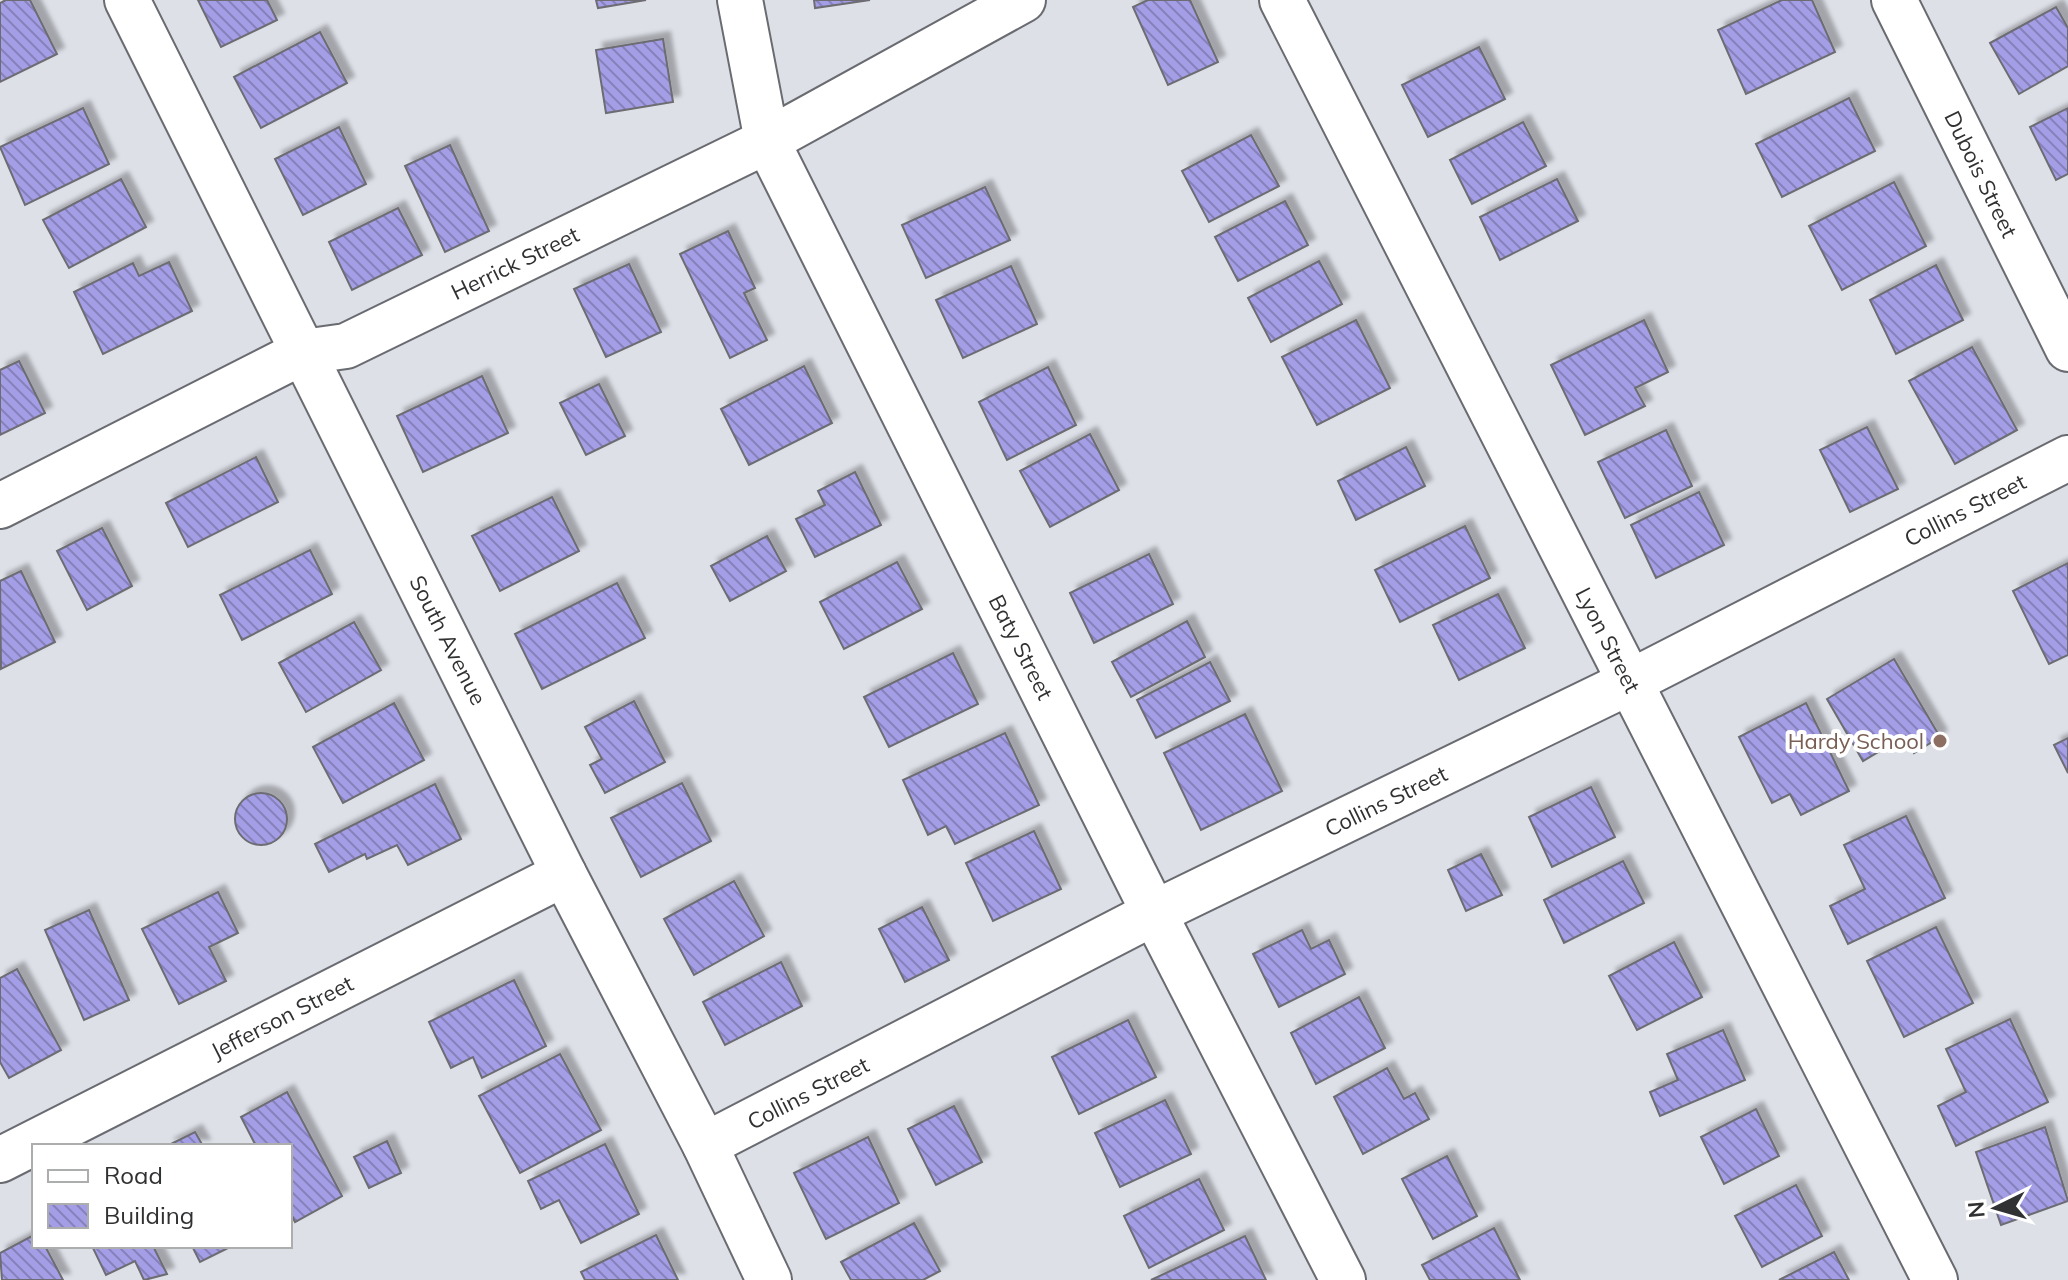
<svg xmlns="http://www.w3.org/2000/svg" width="2068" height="1280" font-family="Mulish,sans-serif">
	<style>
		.building { fill: url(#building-back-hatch); stroke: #6c6c72; stroke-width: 2; filter: url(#shadow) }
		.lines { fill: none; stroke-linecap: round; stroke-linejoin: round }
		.street-casing { stroke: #696b71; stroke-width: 48 }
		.street { stroke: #fff; stroke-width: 44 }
		.education-dot { fill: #8d6e63; stroke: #fff; stroke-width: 3 }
		.labels { text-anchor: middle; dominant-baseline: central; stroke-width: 8; stroke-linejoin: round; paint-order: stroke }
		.street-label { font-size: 22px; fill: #303133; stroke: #fff }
		.education-label { font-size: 22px; fill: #785e54; stroke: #fff; text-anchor: end }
	</style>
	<defs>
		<pattern id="building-back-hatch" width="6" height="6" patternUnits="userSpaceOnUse" patternTransform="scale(2)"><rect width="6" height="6" fill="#a49ee6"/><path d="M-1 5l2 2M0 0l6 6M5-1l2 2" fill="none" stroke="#8681bb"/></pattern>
		<filter id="shadow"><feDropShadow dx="7" dy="-7" stdDeviation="2" flood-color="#0004"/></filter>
	</defs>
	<rect width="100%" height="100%" fill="#dde0e7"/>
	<g class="building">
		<polygon points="6,0 30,0 57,54 0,82 0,3"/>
		<polygon points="198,0 267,0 277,20 221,47"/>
		<polygon points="596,0 646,0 598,8"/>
		<polygon points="814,0 870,0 815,8"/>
		<polygon points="1148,0 1190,0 1218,62 1168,85 1133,7"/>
		<polygon points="1782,0 1812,0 1835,52 1746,94 1718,30"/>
		<polygon points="2056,7 2068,28 2068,66 2019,94 1990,43"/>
		<polygon points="320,32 347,83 261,128 234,77"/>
		<polygon points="663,39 673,102 606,113 596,50"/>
		<polygon points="1479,47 1505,99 1428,137 1402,85"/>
		<polygon points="1849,98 1875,151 1782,197 1756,144"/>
		<polygon points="83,108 109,164 25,205 0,147"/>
		<polygon points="2068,108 2068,174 2056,180 2030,127"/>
		<polygon points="1523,122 1546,166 1472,204 1450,160"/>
		<polygon points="339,127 366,184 303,215 275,159"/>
		<polygon points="1251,135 1279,186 1209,222 1182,171"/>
		<polygon points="450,145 489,231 445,252 405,166"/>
		<polygon points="121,179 146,227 69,268 43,220"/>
		<polygon points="1557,179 1578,221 1500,260 1480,217"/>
		<polygon points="1894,182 1926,246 1842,290 1809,226"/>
		<polygon points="985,187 1010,240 926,278 902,225"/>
		<polygon points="1285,201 1308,245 1238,281 1215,237"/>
		<polygon points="398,208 422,255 352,290 329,242"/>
		<polygon points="728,231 755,288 744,293 767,340 730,358 680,254"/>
		<polygon points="1319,261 1342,304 1271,342 1248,298"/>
		<polygon points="169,262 192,311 103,354 74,292 133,263 139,276"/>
		<polygon points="629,264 661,332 606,357 574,289"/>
		<polygon points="1936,265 1963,320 1896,354 1870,300"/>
		<polygon points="1011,266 1037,324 963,358 936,300"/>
		<polygon points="1356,320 1390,388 1317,425 1282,357"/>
		<polygon points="1644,320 1668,372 1635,388 1645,406 1585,435 1551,365"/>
		<polygon points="1972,347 2017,430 1955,464 1909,381"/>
		<polygon points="19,361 45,413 0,435 0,370"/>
		<polygon points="804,366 832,423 749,465 721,409"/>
		<polygon points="1048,367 1076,425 1007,460 979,402"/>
		<polygon points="482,376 508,433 423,472 397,416"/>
		<polygon points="599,384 625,436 586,455 560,403"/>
		<polygon points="1867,427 1898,489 1850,512 1820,450"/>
		<polygon points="1666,430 1692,486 1625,518 1598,462"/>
		<polygon points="1090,434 1119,490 1050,527 1020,471"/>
		<polygon points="1406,447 1425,486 1356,520 1338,481"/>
		<polygon points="256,457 278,502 188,547 166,503"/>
		<polygon points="855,472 881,525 815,557 796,519 825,505 818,491"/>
		<polygon points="1699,492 1724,545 1656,578 1631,525"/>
		<polygon points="552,497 579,551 500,591 472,536"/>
		<polygon points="1465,526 1490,578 1400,622 1375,570"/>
		<polygon points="102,528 132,586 87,610 57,551"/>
		<polygon points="767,536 786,571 730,601 711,566"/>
		<polygon points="310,550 332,594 242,640 220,595"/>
		<polygon points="1149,554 1173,604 1094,643 1070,593"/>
		<polygon points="897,562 922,609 844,649 820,602"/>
		<polygon points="2068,563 2068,655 2049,664 2013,591"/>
		<polygon points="21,571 55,642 1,669 0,581"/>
		<polygon points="617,583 645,638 542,689 515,634"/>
		<polygon points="1498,594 1525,648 1459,680 1433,625"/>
		<polygon points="1187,621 1205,657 1131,697 1112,662"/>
		<polygon points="354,622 381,670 306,712 279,663"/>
		<polygon points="953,653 978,704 889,747 864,697"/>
		<polygon points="1894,659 1940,737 1914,753 1905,736 1863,761 1827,699"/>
		<polygon points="1210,662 1230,701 1156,738 1137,700"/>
		<polygon points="634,701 665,762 605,793 590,765 602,759 585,727"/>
		<polygon points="394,703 424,760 343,803 313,747"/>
		<polygon points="1806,703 1849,791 1801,815 1790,794 1772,803 1739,737"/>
		<polygon points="1245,714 1282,791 1201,830 1164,753"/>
		<polygon points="1005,733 1039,805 955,844 946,826 928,835 903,780"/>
		<polygon points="2068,738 2068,773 2054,745"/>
		<polygon points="682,783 711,841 641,877 611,818"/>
		<polygon points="435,784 461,839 408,865 397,845 367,859 365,854 329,872 315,844"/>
		<polygon points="1591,787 1615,837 1552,867 1529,817"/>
		<circle cx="261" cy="819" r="26"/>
		<polygon points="1906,816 1945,898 1848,944 1830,906 1865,889 1844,845"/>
		<polygon points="1034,831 1061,889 993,921 966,863"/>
		<polygon points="1481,854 1502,895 1466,911 1448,870"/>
		<polygon points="1623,861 1644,903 1564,943 1544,900"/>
		<polygon points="734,881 764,936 694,975 664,919"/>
		<polygon points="218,892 238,933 209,947 226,981 179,1004 142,929"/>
		<polygon points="922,907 949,960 905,982 879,929"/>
		<polygon points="89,910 129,1000 84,1020 45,930"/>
		<polygon points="1936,927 1973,1003 1904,1037 1867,961"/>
		<polygon points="1302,930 1311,949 1329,940 1345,974 1279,1007 1253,954"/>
		<polygon points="1674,942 1702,997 1637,1030 1609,976"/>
		<polygon points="781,962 802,1006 725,1045 703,1002"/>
		<polygon points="17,969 61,1050 9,1078 0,1062 0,978"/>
		<polygon points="514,980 546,1046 482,1078 473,1057 451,1068 429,1022"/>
		<polygon points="1359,997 1385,1048 1316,1084 1291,1033"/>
		<polygon points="2010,1019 2048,1102 1956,1146 1938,1106 1966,1092 1946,1049"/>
		<polygon points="1128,1020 1156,1077 1079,1114 1052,1057"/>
		<polygon points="1723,1030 1745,1080 1660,1116 1650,1092 1678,1080 1667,1054"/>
		<polygon points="560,1054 601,1130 520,1173 479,1096"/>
		<polygon points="1387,1068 1404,1099 1415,1093 1429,1119 1363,1154 1334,1097"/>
		<polygon points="287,1092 342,1196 295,1222 290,1212 290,1146 256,1146 241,1117"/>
		<polygon points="1165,1100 1191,1154 1120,1187 1095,1133"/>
		<polygon points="954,1106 982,1162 936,1185 908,1129"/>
		<polygon points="1756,1109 1779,1156 1724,1184 1701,1137"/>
		<polygon points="2045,1127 2068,1201 2001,1225 1976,1152"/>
		<polygon points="195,1132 203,1146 167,1146"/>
		<polygon points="868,1137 899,1203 826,1239 794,1173"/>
		<polygon points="387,1141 401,1173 369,1188 354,1157"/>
		<polygon points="605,1144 639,1214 581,1243 559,1200 541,1209 528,1181"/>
		<polygon points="1447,1156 1477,1216 1433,1239 1402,1179"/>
		<polygon points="1199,1179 1224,1230 1149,1268 1124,1216"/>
		<polygon points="1796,1185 1822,1236 1762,1267 1735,1216"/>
		<polygon points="914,1223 940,1271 923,1280 851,1280 841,1262"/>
		<polygon points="1494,1228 1520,1280 1430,1280 1422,1265"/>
		<polygon points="34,1235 34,1246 45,1246 63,1280 2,1280 0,1253"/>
		<polygon points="656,1235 678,1280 585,1280 581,1272"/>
		<polygon points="1245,1236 1266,1280 1151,1280"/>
		<polygon points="92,1246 153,1246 167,1274 144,1280 135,1261 106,1275"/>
		<polygon points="192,1246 232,1246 200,1262"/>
		<polygon points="1834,1252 1849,1280 1779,1280"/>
	</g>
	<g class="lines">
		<g class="street-casing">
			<g id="street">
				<polyline points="127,0 564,874 705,1145 769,1280"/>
				<polyline points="740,0 767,141 1154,913 1343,1280"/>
				<polyline points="1282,0 1935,1280"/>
				<polyline points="1894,0 2068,349"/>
				<polyline points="0,506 303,352 346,346 767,141 1023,0"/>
				<polyline points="705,1145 1154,913 1630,682 2068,458"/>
				<polyline points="0,1160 564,874"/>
			</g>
		</g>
		<use href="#street" class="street"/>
	</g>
	<circle class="education-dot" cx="1940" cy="741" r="8"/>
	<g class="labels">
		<g class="street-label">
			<text transform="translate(1981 174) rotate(64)">Dubois Street</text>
			<text transform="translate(515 263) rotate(-26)">Herrick Street</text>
			<text transform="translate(1965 510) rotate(-27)">Collins Street</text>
			<text transform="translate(448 640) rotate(63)">South Avenue</text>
			<text transform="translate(1608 640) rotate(63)">Lyon Street</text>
			<text transform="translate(1021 647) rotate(63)">Baty Street</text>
			<text transform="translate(1386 801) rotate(-26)">Collins Street</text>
			<text transform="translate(282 1017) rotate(-27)">Jefferson Street</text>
			<text transform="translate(808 1093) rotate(-27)">Collins Street</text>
		</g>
		<g class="education-label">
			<text x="1924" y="741">Hardy School</text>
		</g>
	</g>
	<rect x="32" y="1144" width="260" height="104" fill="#ffffff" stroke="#acadad" stroke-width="2"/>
	<rect x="48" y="1170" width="40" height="12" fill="#ffffff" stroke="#acadad" stroke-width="2"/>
	<text x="104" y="1184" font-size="24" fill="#303133">Road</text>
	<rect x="48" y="1204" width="40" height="24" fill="url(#building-back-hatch)" stroke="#acadad" stroke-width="2"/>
	<text x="104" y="1224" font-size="24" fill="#303133">Building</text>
	<g transform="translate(1996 1208) rotate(265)" stroke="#ffffff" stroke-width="6" paint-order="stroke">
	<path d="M0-6L14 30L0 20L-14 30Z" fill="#303133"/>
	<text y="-12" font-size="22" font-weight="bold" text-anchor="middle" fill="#303133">N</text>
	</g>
</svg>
